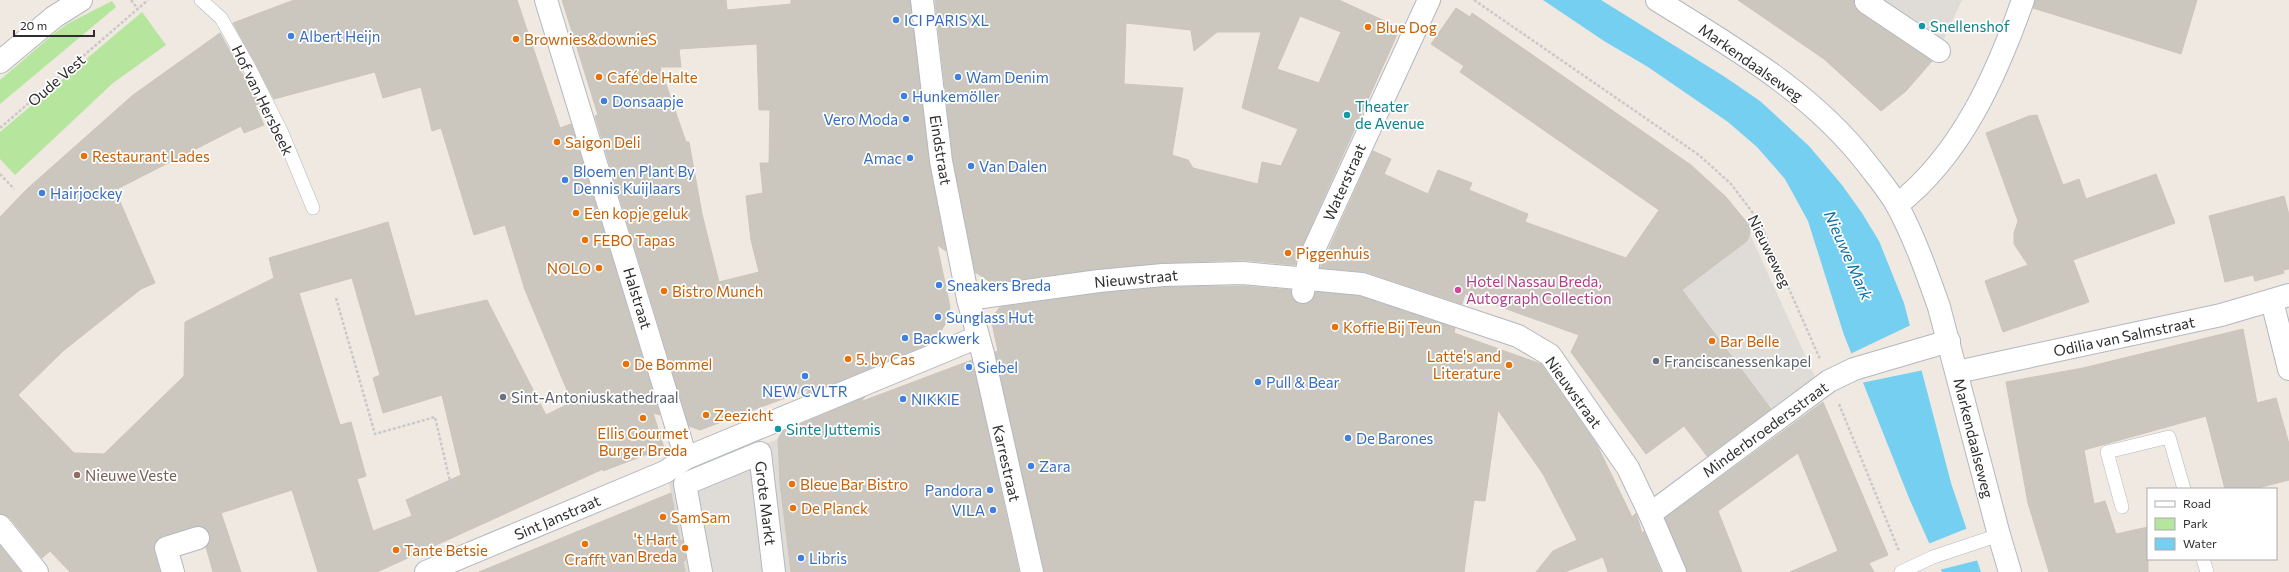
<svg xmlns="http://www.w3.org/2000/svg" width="2289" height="572" font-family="Commissioner,sans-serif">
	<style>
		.green { fill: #b6e59e }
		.plaza { fill: #dfdcd8 }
		.water { fill: #75cff0 }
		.pier { fill: #efe9e1 }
		.building { fill: #cbc7bf; stroke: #cbc5ba; fill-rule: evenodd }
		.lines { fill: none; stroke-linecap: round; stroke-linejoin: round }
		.lane-casing { stroke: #b4b7c1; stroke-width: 14 }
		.street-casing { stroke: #b4b7c1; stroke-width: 24 }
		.secondary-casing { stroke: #b4b7c1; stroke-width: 24 }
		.path { stroke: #c9c9c9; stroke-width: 2.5; stroke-dasharray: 3 2; stroke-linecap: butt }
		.lane { stroke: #fff; stroke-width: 13 }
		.street { stroke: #fff; stroke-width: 22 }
		.secondary { stroke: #fff; stroke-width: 22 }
		.shop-dot { fill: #3f7fe0; stroke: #fff; stroke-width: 1.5 }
		.culture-dot { fill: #0f9aa8; stroke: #fff; stroke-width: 1.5 }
		.food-dot { fill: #e8710a; stroke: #fff; stroke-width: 1.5 }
		.hotel-dot { fill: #d1479c; stroke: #fff; stroke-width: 1.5 }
		.worship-dot { fill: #6b7280; stroke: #fff; stroke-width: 1.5 }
		.education-dot { fill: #8d6e63; stroke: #fff; stroke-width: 1.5 }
		.labels { text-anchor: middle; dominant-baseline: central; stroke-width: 3.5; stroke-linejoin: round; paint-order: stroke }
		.shop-label { font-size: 15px; fill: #366cbe; stroke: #fff; text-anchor: start }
		.culture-label { font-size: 15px; fill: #0d838f; stroke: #fff; text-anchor: start }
		.food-label { font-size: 15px; fill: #c56008; stroke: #fff; text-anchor: start }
		.street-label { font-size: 15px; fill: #2e2e2e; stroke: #fff }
		.hotel-label { font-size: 15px; fill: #b23c85; stroke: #fff; text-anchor: start }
		.worship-label { font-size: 15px; fill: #5b616d; stroke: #fff; text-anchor: start }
		.education-label { font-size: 15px; fill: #785e54; stroke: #fff; text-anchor: start }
		.water-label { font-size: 16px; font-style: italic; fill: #0d6fa3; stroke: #fff }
	</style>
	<rect width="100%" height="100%" fill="#efe9e1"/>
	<g class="green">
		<polygon points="112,1 116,7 0,104 0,80 56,32 69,23"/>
		<polygon points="142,12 166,45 113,83 15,175 0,159 0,132"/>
	</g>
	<g class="plaza">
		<polygon points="1855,0 1962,0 1937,54"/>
		<polygon points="1749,232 1816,379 1772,410 1682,290 1743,244 1748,238"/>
		<polygon points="778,439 782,497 791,572 685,572 683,561 694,559 690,539 680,541 669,483"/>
	</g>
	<polygon class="water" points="1543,0 1601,0 1725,77 1760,101 1809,146 1842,185 1862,213 1879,241 1904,303 1951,483 1981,572 1942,572 1909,498 1844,335 1808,221 1785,179 1757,147 1728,122 1648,67 1604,41"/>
	<g class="pier">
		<polygon points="1913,324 1924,370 1861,383 1850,354"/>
		<polygon points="1968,528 1979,560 1939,570 1928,544"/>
	</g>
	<g class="building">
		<path d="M294,0H517L560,128L571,124L660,415L653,413L664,448L603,471V469L377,572H318L292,490L221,513L241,572H213L206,547L210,541V535L206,529L200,526L162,536L157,540L154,551L160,572H70L50,551L42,558L10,518L0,514V217L27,189L133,95L220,33L259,104L255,105L264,125L244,133L241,126L115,190L155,283L141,289L63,351L18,395L74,453L104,454L184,376L185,322L274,278L269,258L388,222L415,316L487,300L546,415L572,402L525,290L505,225L474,235L441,128L432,131L421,87L383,98L375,72L274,99L233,23ZM352,278L380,375L373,378L383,413L442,395L461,475L406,500L412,516L373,531L357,479L366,476L351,422L340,425L299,293Z"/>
		<path d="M562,0H726L727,10L791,4V0H910L929,163L946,251L937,245L950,307L947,321L941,331L924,346L806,395L809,389L700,430L689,426L595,116L598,115ZM757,44L759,110H770L769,163H760L763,193L746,196L751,240L759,272L719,282L702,214L689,142H686L660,67H681L679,49Z"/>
		<path d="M935,0H1339L1400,28L1298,255L1295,265L1243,260L1162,263L1097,269L992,283L975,272L953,159ZM1300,16L1341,32L1319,83L1277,69ZM1126,23L1191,30L1194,51L1217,32H1261L1242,108L1298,129L1281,166L1262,162L1258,184L1193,168L1188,160L1172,155L1183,88L1124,84Z"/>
		<polygon points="1738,0 1854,0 1855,8 1859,12 1932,61 1906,91 1881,111 1824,59"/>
		<polygon points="2035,0 2197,0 2181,54 2033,8"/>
		<polygon points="1456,8 1470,17 1472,13 1691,165 1726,197 1749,225 1750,233 1747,241 1682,290 1771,409 1707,456 1684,426 1646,454 1571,352 1579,335 1465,294 1462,304 1366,272 1320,268 1373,151 1391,159 1384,174 1428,194 1438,170 1472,183 1469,190 1528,214 1525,222 1626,258 1659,210 1460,72 1464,66 1431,44"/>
		<polygon points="2037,115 2063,185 2079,179 2086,199 2156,174 2175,223 2073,260 2089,302 2003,332 1985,281 2028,265 2014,244 2014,233 2018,221 1986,133 2029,116"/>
		<polygon points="2284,196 2289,215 2289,269 2283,270 2284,273 2255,281 2253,275 2225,282 2209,216"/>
		<polygon points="1243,286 1291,290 1295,301 1301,304 1312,300 1316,292 1359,296 1455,328 1454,333 1541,364 1597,445 1632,517 1636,513 1642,533 1644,531 1661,572 1608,572 1603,557 1565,572 1536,572 1553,551 1577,540 1543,474 1498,410 1485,501 1474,500 1464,572 1044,572 995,352 998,351 991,319 1000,307 1100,293 1164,287"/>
		<polygon points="2243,329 2257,403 2276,398 2289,444 2289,480 2254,489 2225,489 2206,416 2084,450 2094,504 2105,501 2116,534 2148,527 2148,572 2049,572 2028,503 2006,382 2083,368"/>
		<polygon points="972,360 1019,572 791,572 780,484 778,439 782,432 865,397 860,402"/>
		<polygon points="1823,402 1888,555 1869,563 1874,572 1790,572 1838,551 1798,453 1718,511 1742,572 1687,572 1665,518"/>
		<polygon points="671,493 680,541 683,540 686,560 683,561 685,572 479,572"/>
		<polygon points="0,546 21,572 0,572"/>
	</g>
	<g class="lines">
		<g class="lane-casing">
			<g id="lane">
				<polyline points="201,0 221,18 249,67 282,133 313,208"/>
				<polyline points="2122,507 2107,452 2169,437 2184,489"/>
				<polyline points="2203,559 2207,572"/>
				<polyline points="1901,572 1933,557 1999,535"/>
			</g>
		</g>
		<g class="street-casing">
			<g id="street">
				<polyline points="546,0 686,458"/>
				<polyline points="922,0 941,161 968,299 983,354 1032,572"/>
				<path d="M1657,0C1734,48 1812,92 1868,165C1878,178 1890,192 1898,207C1915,239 1927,273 1939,307L1999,535L2010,572"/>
				<polyline points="1867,0 1866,2 1939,51"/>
				<path d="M1897,205C1961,155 1996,76 2023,0"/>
				<polyline points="1303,292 1309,260 1429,0"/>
				<polyline points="968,299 1099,281 1163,275 1243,273 1362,284 1518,336 1550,355 1628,468 1650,514 1675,572"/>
				<polyline points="2272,301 2289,369"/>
				<polyline points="1957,372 2221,315 2289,295"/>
				<polyline points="1650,514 1829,381 1854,369 1949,341"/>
				<polyline points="0,526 37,572"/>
				<polyline points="173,572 166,548 198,538"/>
				<polyline points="426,572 665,472 686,458 978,337"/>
				<polyline points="701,572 685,484 760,453 774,572"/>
			</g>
		</g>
		<g class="secondary-casing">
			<polyline id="secondary" points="0,62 54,17 81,0"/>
		</g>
		<g class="path">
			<polyline points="131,0 138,9"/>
			<polyline points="1474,0 1699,155 1731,184 1759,221 1820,359"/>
			<polyline points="0,128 148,0"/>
			<polyline points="0,174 14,189"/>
			<polyline points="336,298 375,434 435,417 452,490"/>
			<polyline points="1839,404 1899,551"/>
		</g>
		<use href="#lane" class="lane"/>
		<use href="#street" class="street"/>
		<use href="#secondary" class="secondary"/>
	</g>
	<g class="shop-dot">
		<circle cx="896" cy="20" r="4"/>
		<circle cx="291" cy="36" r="4"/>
		<circle cx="958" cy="77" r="4"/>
		<circle cx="904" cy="96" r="4"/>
		<circle cx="604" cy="101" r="4"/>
		<circle cx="906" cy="119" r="4"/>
		<circle cx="910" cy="158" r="4"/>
		<circle cx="971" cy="166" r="4"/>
		<circle cx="565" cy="180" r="4"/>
		<circle cx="42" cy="193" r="4"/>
		<circle cx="939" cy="285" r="4"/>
		<circle cx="938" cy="317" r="4"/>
		<circle cx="905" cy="338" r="4"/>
		<circle cx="969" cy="367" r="4"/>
		<circle cx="805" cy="376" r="4"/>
		<circle cx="1258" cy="382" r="4"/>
		<circle cx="903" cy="399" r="4"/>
		<circle cx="1348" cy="438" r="4"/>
		<circle cx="1031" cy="466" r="4"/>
		<circle cx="990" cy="490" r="4"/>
		<circle cx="993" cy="510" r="4"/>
		<circle cx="801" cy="558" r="4"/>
	</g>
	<g class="culture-dot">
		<circle cx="1922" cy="26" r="4"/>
		<circle cx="1347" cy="115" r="4"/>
		<circle cx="778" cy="429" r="4"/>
	</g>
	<g class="food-dot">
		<circle cx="1368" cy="27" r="4"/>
		<circle cx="516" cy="39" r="4"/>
		<circle cx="599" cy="77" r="4"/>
		<circle cx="557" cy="142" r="4"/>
		<circle cx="84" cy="156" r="4"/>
		<circle cx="576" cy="213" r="4"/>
		<circle cx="585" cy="240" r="4"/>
		<circle cx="1288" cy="253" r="4"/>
		<circle cx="599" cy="268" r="4"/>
		<circle cx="664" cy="291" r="4"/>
		<circle cx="1335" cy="327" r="4"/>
		<circle cx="1712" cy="341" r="4"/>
		<circle cx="848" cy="359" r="4"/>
		<circle cx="626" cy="364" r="4"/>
		<circle cx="1509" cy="365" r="4"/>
		<circle cx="706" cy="415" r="4"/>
		<circle cx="643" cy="418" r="4"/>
		<circle cx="792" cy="484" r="4"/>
		<circle cx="793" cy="508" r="4"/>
		<circle cx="663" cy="517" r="4"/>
		<circle cx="585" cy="544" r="4"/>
		<circle cx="685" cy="548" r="4"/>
		<circle cx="396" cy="550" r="4"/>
	</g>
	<circle class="hotel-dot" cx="1458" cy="290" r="4"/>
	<g class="worship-dot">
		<circle cx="1656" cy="361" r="4"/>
		<circle cx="503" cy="397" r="4"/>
	</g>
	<circle class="education-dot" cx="77" cy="475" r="4"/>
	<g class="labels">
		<g class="shop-label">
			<text x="904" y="20">ICI PARIS XL</text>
			<text x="299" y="36">Albert Heijn</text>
			<text x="966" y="77">Wam Denim</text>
			<text x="912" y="96">Hunkemöller</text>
			<text x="612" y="101">Donsaapje</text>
			<text x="898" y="119" text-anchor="end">Vero Moda</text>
			<text x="902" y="158" text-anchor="end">Amac</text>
			<text x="979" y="166">Van Dalen</text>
			<text x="573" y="171">Bloem en Plant By<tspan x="573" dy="17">Dennis Kuijlaars</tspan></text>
			<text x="50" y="193">Hairjockey</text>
			<text x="947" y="285">Sneakers Breda</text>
			<text x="946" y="317">Sunglass Hut</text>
			<text x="913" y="338">Backwerk</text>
			<text x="977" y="367">Siebel</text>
			<text x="1266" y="382">Pull &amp; Bear</text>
			<text x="805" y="391" text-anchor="middle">NEW CVLTR</text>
			<text x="911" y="399">NIKKIE</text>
			<text x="1356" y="438">De Barones</text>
			<text x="1039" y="466">Zara</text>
			<text x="982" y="490" text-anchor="end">Pandora</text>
			<text x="985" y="510" text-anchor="end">VILA</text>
			<text x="809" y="558">Libris</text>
		</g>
		<g class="culture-label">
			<text x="1930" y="26">Snellenshof</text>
			<text x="1355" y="106">Theater<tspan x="1355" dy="17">de Avenue</tspan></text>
			<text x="786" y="429">Sinte Juttemis</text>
		</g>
		<g class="food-label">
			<text x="1376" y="27">Blue Dog</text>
			<text x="524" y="39">Brownies&amp;downieS</text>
			<text x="607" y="77">Café de Halte</text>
			<text x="565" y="142">Saigon Deli</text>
			<text x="92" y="156">Restaurant Lades</text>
			<text x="584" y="213">Een kopje geluk</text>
			<text x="593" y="240">FEBO Tapas</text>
			<text x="1296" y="253">Piggenhuis</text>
			<text x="591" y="268" text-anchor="end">NOLO</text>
			<text x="672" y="291">Bistro Munch</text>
			<text x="1343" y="327">Koffie Bij Teun</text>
			<text x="1720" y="341">Bar Belle</text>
			<text x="1501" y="356" text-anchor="end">Latte's and<tspan x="1501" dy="17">Literature</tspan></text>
			<text x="856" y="359">5. by Cas</text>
			<text x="634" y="364">De Bommel</text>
			<text x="714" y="415">Zeezicht</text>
			<text x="643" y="433" text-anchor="middle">Ellis Gourmet<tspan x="643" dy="17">Burger Breda</tspan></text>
			<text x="800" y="484">Bleue Bar Bistro</text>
			<text x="801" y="508">De Planck</text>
			<text x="671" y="517">SamSam</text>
			<text x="677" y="539" text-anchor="end">'t Hart<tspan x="677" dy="17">van Breda</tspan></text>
			<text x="404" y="550">Tante Betsie</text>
			<text x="585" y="559" text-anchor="middle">Crafft</text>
		</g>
		<g class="street-label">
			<text transform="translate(1751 62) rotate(35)">Markendaalseweg</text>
			<text transform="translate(56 80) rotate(-41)">Oude Vest</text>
			<text transform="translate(263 100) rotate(64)">Hof van Hersbeek</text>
			<text transform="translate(941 150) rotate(81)">Eindstraat</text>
			<text transform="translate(1344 182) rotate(-66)">Waterstraat</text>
			<text transform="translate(1770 251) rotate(64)">Nieuweweg</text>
			<text transform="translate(1136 278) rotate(-5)">Nieuwstraat</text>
			<text transform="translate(638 298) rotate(73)">Halstraat</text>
			<text transform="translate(2124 336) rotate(-12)">Odilia van Salmstraat</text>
			<text transform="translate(1574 392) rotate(54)">Nieuwstraat</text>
			<text transform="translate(1765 429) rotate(-36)">Minderbroedersstraat</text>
			<text transform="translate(1974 438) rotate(76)">Markendaalseweg</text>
			<text transform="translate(1007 463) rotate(77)">Karrestraat</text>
			<text transform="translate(766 503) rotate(83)">Grote Markt</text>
			<text transform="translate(557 517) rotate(-23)">Sint Janstraat</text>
		</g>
		<g class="hotel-label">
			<text x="1466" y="281">Hotel Nassau Breda,<tspan x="1466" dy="17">Autograph Collection</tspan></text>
		</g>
		<g class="worship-label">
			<text x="1664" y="361">Franciscanessenkapel</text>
			<text x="511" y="397">Sint-Antoniuskathedraal</text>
		</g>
		<g class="education-label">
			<text x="85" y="475">Nieuwe Veste</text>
		</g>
		<g class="water-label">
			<text transform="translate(1849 255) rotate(66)">Nieuwe Mark</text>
		</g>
	</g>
	<rect x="2147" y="488" width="130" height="72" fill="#ffffff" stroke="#ababab"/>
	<rect x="2155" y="501" width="20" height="6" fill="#ffffff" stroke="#ababab"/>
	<text x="2183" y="508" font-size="12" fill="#2e2e2e">Road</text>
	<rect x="2155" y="518" width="20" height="12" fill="#b6e59e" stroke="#ababab"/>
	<text x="2183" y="528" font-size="12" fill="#2e2e2e">Park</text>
	<rect x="2155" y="538" width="20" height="12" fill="#75cff0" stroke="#ababab"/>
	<text x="2183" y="548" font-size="12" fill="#2e2e2e">Water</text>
	<path d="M14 30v6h80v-6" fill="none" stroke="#2e2e2e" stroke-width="2"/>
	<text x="20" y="30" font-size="12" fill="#2e2e2e" stroke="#ffffff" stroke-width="3" paint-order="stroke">20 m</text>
</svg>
